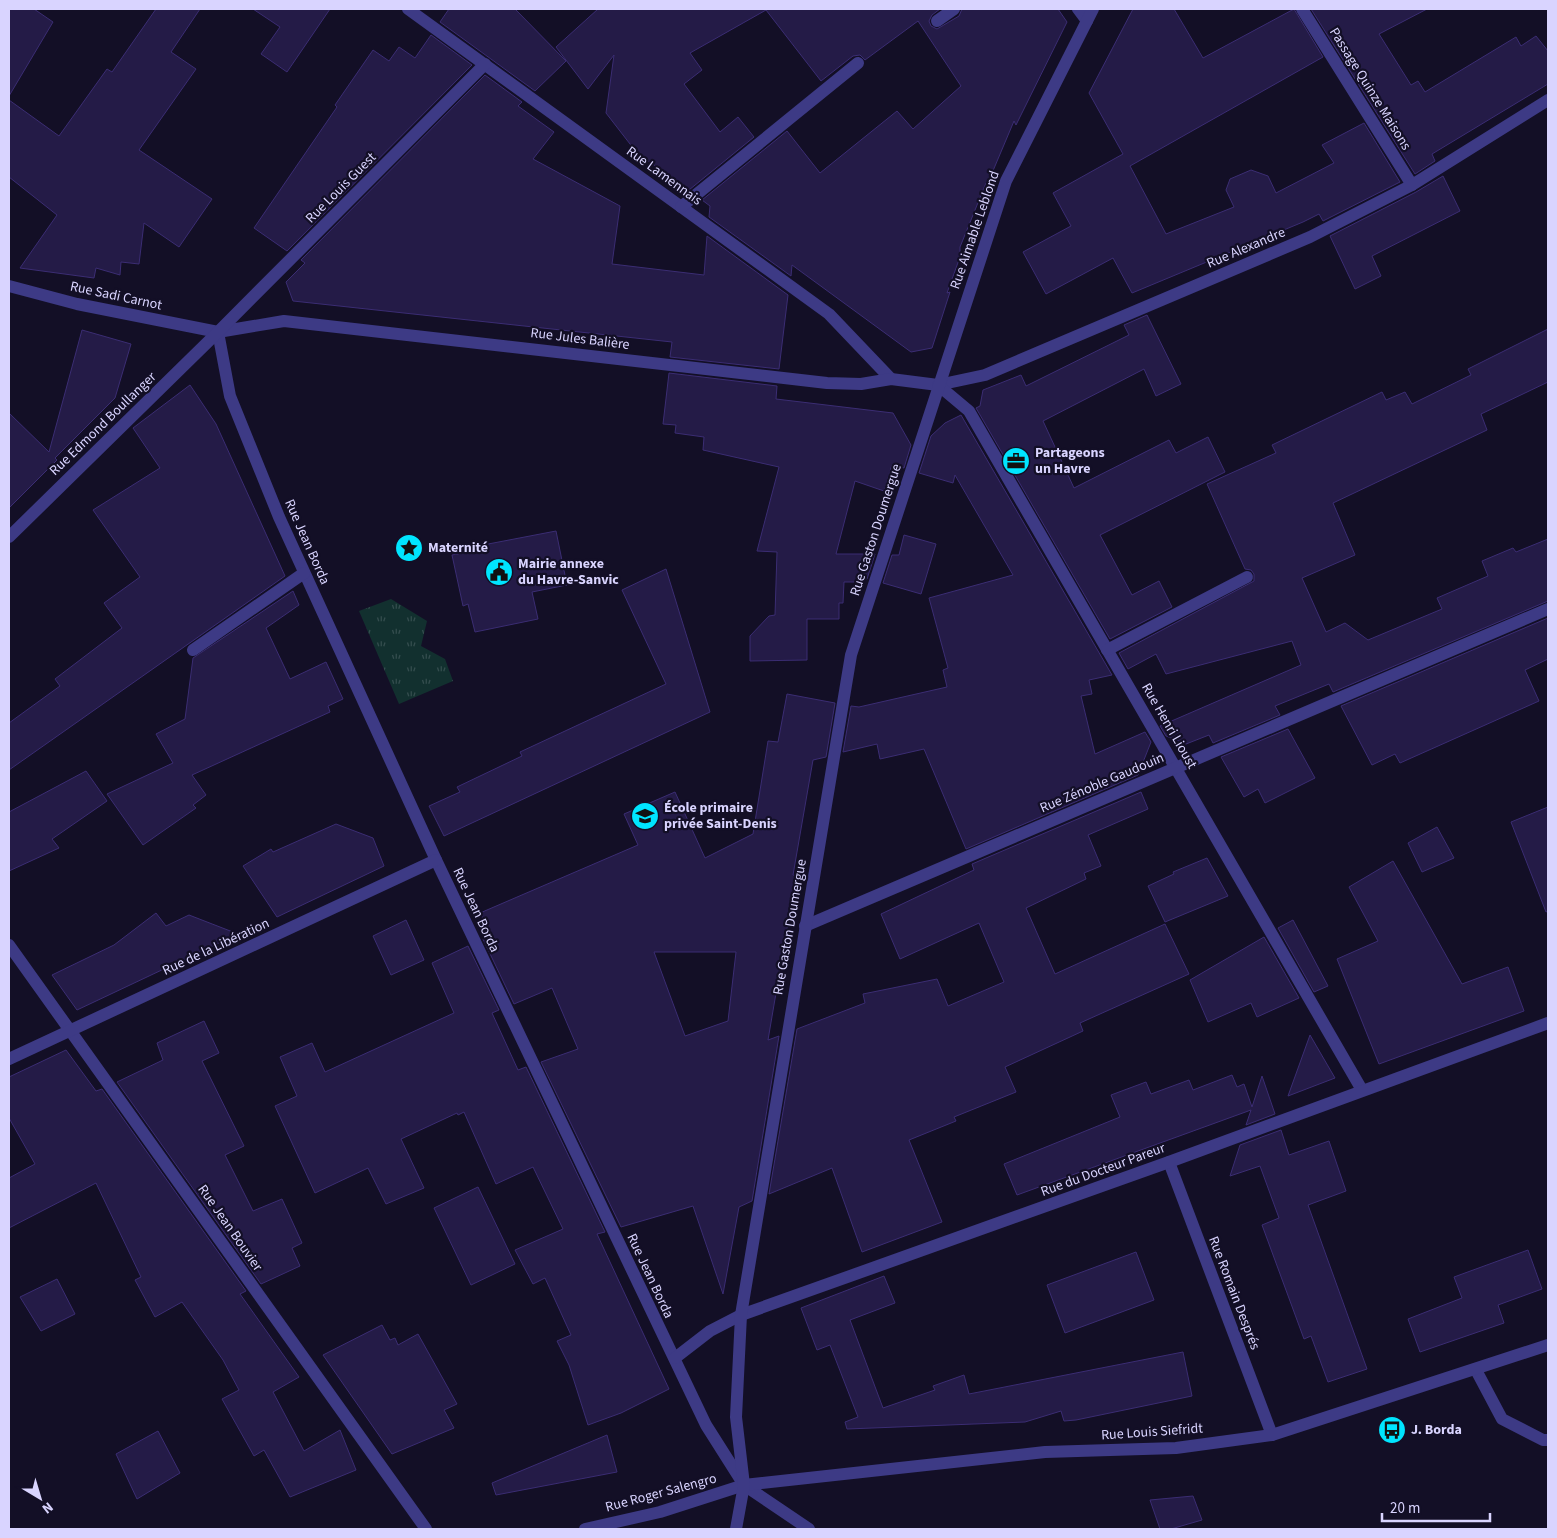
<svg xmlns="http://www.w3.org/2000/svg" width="1557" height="1538" font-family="'Source Sans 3',sans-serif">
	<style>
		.park { fill: url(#park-tufts) }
		.building { fill: #241b47; stroke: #3b2d73; fill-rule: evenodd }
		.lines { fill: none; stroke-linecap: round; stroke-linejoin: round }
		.minor { stroke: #3d3a85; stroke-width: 12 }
		.labels { text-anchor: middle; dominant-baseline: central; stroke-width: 4.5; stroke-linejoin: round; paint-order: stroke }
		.street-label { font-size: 14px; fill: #d9d4ff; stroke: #130f26 }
		.poi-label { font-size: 14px; font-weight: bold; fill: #d9d4ff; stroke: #130f26; text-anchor: start }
	</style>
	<defs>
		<pattern id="park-tufts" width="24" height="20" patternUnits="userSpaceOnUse" patternTransform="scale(1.25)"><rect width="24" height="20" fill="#12302f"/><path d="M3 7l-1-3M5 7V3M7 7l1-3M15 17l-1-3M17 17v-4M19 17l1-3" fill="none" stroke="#344d4e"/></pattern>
	</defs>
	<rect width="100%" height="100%" fill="#130f26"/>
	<polygon class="park" points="391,599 427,621 421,646 445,659 453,681 399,704 359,611"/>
	<g class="building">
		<polygon points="9,9 34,9 53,22 9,96"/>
		<polygon points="156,9 200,9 171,52 196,69 139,150 212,199 179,247 144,223 139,264 121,262 120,275 96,268 94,278 20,268 57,215 9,177 9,100 59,136 107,69 112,72"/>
		<polygon points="253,9 330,9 287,72 261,54 280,27"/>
		<polygon points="449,9 515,9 566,61 535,91 440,22"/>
		<polygon points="598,9 940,9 932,15 929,21 931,26 937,29 959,16 962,9 1058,9 1067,22 1016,125 1014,121 987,185 986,183 960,247 960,257 947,293 950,292 932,348 911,352 792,265 791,276 709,217 710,206 702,200 787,131 820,173 897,111 913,129 961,86 918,21 865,60 860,55 853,56 821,81 766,10 690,53 702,70 684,84 720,132 738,117 754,137 689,190 637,153 606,113 614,55 588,89 556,47"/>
		<polygon points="1133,9 1174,9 1203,58 1294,9 1323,57 1130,166 1166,234 1234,207 1226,190 1230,179 1251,170 1268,176 1276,193 1334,163 1322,145 1364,123 1400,182 1323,221 1319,214 1303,222 1132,293 1113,258 1046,294 1023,252 1071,226 1053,193 1123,154 1089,93"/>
		<polygon points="1311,9 1427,9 1379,34 1411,85 1418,81 1425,92 1516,37 1521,46 1536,36 1548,51 1548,84 1432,154 1435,161 1415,174"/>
		<polygon points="431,35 472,65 287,251 254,228 337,107 335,105 373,50 389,61 399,47 415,58"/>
		<polygon points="485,75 522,102 518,106 554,132 533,159 620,206 612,264 704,275 707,236 788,295 779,369 670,357 672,342 293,301 286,282 305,263 301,260"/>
		<polygon points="1443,176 1460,211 1372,256 1381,276 1355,289 1330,236 1416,192"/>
		<polygon points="1147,315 1181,384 1156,396 1144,369 1043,421 1074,488 1169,440 1176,453 1208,437 1225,472 1100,535 1132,595 1159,581 1172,607 1110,639 976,408 980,406 983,390 1021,375 1026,386 1129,335 1124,325"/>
		<polygon points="1548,329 1548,382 1481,414 1487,430 1333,503 1355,555 1302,578 1326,632 1345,623 1368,640 1442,609 1437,598 1488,576 1482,561 1513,548 1516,552 1548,539 1548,601 1333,692 1329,684 1275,706 1280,715 1213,743 1209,735 1186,744 1166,736 1160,726 1301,665 1292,641 1166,674 1156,654 1128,669 1119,653 1254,581 1254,574 1251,570 1245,569 1207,484 1276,453 1272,445 1382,392 1386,400 1405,392 1412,404 1471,375 1468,369"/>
		<polygon points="82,330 131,344 115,398 55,458 57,460 9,508 9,413 49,452"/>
		<polygon points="669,373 777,386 776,399 893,413 911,445 904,468 892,465 884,491 855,481 836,554 875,554 867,579 858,576 856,582 844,582 843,603 839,603 839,619 807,619 807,660 750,661 750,636 769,616 775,615 777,552 757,551 779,467 703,450 704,437 675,433 676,425 663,424"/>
		<polygon points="190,385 216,424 285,576 9,770 9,723 60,686 55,679 122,628 104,603 140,577 93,510 160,468 133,428"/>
		<polygon points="961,415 1112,675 1089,680 1092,694 1081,696 1095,754 1145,732 1151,742 1138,775 966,849 924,749 880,759 877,744 843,752 851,706 859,707 947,687 943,670 948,668 929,598 1013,575 955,475 953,483 919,473 931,436 945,423"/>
		<polygon points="556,531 567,585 532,592 538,619 475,632 468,604 463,606 452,555 484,549 483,545"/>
		<polygon points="904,535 936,544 921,594 883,583 892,555 899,555"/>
		<polygon points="666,569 710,712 444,836 429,806 460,792 457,787 522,756 520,752 666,684 622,590"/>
		<polygon points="293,591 299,605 266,628 290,679 326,662 343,699 328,706 330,712 192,775 206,795 193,805 196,808 143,845 107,794 173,763 156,734 185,719 193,658"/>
		<polygon points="1548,618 1548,659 1525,670 1539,701 1400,763 1395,754 1372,765 1341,706"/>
		<path d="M787,694L835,703L826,757L813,760L793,875L796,876L768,1040L779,1036L752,1201L739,1207L723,1294L693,1206L621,1227L541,1062L578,1049L552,988L514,1004L483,939L491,935L480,913L638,845L624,814L675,792L705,858L753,834L768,741L778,742ZM654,952H736L728,1021L685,1036Z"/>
		<polygon points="1288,729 1315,778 1265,803 1258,789 1244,797 1221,757"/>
		<polygon points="86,771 107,801 52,839 59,848 9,871 9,812"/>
		<polygon points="1141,792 1148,809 1088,835 1101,866 1084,873 1086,879 1026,908 1055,974 1165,924 1189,974 1080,1023 1083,1031 1005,1067 1016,1092 954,1117 956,1121 909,1140 942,1222 862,1252 832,1168 769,1194 797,1029 865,1003 863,994 937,979 948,1006 1004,982 979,923 900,959 881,914 974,870 972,864"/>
		<polygon points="1548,807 1548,911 1546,912 1511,822"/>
		<polygon points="336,824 373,838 384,866 277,917 243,866 271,849 273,852"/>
		<polygon points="1437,827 1454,858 1422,872 1408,843"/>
		<polygon points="1207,858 1228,896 1165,922 1148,886 1174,874 1173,872"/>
		<polygon points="1393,861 1462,984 1508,967 1524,1011 1379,1064 1337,959 1378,941 1349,887"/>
		<polygon points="156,913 166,926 189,915 238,934 77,1010 52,975 114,945"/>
		<polygon points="406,920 424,960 391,975 373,936"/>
		<polygon points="1293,920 1328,986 1314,992 1278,928"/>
		<polygon points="1264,937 1299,998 1257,1017 1251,1003 1208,1022 1190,980"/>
		<polygon points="468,946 499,1010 492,1013 518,1070 526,1067 605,1232 597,1234 669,1389 621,1413 588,1425 569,1365 557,1341 571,1335 545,1278 533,1284 515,1250 563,1229 533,1167 496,1184 464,1112 458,1115 457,1113 401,1139 424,1188 386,1204 368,1168 315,1193 275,1106 297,1096 280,1057 312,1043 325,1072 454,1013 432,963"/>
		<polygon points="204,1021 219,1053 202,1061 244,1146 225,1155 253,1211 282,1199 302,1243 292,1248 300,1266 261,1284 117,1082 163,1060 157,1043"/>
		<polygon points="1310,1035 1335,1078 1288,1096"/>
		<polygon points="66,1050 96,1091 102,1089 246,1291 240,1294 299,1377 273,1392 304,1451 340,1430 356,1470 290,1497 264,1450 254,1456 222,1399 239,1390 223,1360 182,1302 155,1317 135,1280 141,1277 96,1183 9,1228 9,1178 35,1164 9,1118 9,1077"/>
		<polygon points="1232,1075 1237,1087 1244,1084 1252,1107 1262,1076 1275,1114 1246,1125 1251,1110 1017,1195 1004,1164 1120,1117 1111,1095 1146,1082 1151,1094 1189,1080 1193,1090"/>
		<polygon points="1281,1130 1289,1155 1329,1141 1346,1191 1308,1205 1367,1369 1328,1382 1311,1336 1304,1339 1262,1225 1279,1218 1260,1166 1230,1176 1240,1145"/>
		<polygon points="478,1187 515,1264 471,1285 434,1208"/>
		<polygon points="1528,1250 1542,1289 1498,1305 1504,1323 1420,1352 1408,1319 1462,1298 1454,1277"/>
		<polygon points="1136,1252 1154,1300 1065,1333 1047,1285"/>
		<polygon points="884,1276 895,1303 850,1320 883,1408 935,1390 933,1386 964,1375 969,1394 1183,1352 1192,1396 1076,1420 1064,1421 1061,1411 1025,1422 847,1429 845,1422 858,1417 830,1345 817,1350 801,1308"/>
		<polygon points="57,1279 75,1314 41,1331 20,1297"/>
		<polygon points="382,1325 390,1340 395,1338 398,1345 418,1334 457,1404 444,1410 454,1428 392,1454 323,1355"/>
		<polygon points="158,1431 180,1473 137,1499 116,1454"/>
		<polygon points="607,1435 617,1472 496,1495 492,1483"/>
		<polygon points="1193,1496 1202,1520 1171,1529 1160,1529 1150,1500"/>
	</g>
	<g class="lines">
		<g class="minor">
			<polyline points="408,9 829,314 891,379"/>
			<polyline points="1078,9 1087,21"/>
			<polyline points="1302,9 1412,185"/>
			<polyline points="937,21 954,9"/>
			<polyline points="681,207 858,63"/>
			<polyline points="9,286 77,304 218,332 284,321 827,383 861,384 891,379 938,385 985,375 1310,237 1412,185 1548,100"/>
			<polyline points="218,332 230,396 279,517 436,860 706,1425 744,1485 809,1529"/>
			<polyline points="938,385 969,411 1362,1090"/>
			<polyline points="9,537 218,332 485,64"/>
			<polyline points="193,650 304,573"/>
			<polyline points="1107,650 1247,577"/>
			<polyline points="805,926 1548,609"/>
			<polyline points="9,945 426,1529"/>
			<polyline points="9,1059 436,860"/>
			<polyline points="1169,1162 1272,1435"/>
			<polyline points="675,1358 710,1331 741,1315 1169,1162 1548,1023"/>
			<polyline points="1476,1370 1502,1419 1543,1440 1548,1440"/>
			<polyline points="585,1529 660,1512 744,1485 1045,1452 1176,1448 1272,1435 1548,1345"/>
			<polyline points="736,1529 744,1485 736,1417 741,1315 851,655 1006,181 1093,9"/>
		</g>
	</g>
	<defs>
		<g id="office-disc" transform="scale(1.4375)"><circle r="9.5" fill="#00e5ff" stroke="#130f26"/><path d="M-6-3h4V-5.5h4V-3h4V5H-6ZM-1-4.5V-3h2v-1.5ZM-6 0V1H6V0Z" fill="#111"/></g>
		<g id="sight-disc" transform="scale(1.4375)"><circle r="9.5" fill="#00e5ff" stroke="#130f26"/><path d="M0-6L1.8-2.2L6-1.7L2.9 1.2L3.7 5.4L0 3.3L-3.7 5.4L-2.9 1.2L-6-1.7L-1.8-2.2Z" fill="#111"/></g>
		<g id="civic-disc" transform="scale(1.4375)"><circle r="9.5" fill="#00e5ff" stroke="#130f26"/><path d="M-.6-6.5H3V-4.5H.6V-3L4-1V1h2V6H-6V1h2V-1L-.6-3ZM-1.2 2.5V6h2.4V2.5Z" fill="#111"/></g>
		<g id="school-disc" transform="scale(1.4375)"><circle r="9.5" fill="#00e5ff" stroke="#130f26"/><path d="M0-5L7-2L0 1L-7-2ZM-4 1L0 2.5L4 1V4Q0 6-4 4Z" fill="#111"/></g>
		<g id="bus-disc" transform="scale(1.4375)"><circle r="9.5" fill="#00e5ff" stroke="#130f26"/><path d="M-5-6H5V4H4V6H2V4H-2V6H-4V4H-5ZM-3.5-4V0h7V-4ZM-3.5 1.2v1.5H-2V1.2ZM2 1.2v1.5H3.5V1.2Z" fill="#111"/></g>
	</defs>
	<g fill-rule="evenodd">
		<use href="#office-disc" x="1016" y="461"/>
		<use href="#sight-disc" x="409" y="548"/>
		<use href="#civic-disc" x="499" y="572"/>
		<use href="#school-disc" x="645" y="816"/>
		<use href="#bus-disc" x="1392" y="1430"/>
	</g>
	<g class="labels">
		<g class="street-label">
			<text transform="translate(1370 89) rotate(58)">Passage Quinze Maisons</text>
			<text transform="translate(664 176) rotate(36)">Rue Lamennais</text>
			<text transform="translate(341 188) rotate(-45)">Rue Louis Guest</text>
			<text transform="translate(975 230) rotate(-71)">Rue Aimable Leblond</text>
			<text transform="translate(1246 248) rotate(-23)">Rue Alexandre</text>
			<text transform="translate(116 296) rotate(12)">Rue Sadi Carnot</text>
			<text transform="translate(580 339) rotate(7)">Rue Jules Balière</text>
			<text transform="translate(103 424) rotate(-44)">Rue Edmond Boullanger</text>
			<text transform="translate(876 530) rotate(-72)">Rue Gaston Doumergue</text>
			<text transform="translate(307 542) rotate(66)">Rue Jean Borda</text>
			<text transform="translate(1169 726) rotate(60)">Rue Henri Lioust</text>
			<text transform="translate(1102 783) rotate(-23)">Rue Zénoble Gaudouin</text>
			<text transform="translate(476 910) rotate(65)">Rue Jean Borda</text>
			<text transform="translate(790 927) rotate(-80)">Rue Gaston Doumergue</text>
			<text transform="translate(216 947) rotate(-25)">Rue de la Libération</text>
			<text transform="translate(1103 1170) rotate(-20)">Rue du Docteur Pareur</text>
			<text transform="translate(230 1228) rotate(55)">Rue Jean Bouvier</text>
			<text transform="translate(650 1276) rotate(65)">Rue Jean Borda</text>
			<text transform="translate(1234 1293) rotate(69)">Rue Romain Després</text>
			<text transform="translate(1152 1432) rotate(-4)">Rue Louis Siefridt</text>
			<text transform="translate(661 1493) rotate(-15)">Rue Roger Salengro</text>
		</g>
		<g class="poi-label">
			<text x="1035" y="453">Partageons<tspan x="1035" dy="16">un Havre</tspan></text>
			<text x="428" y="548">Maternité</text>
			<text x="518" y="564">Mairie annexe<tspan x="518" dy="16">du Havre-Sanvic</tspan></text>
			<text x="664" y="808">École primaire<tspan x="664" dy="16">privée Saint-Denis</tspan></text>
			<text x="1411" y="1430">J. Borda</text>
		</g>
	</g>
	<rect width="1557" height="1538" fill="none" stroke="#d9d4ff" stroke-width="20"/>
	<g transform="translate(40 1498) rotate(142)" stroke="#130f26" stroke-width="4" paint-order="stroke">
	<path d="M0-4L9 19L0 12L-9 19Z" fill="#d9d4ff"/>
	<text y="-8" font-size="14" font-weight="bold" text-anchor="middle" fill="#d9d4ff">N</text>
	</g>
	<path d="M1382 1513v8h108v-8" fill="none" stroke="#d9d4ff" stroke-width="2.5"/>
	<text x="1390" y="1513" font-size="15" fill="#d9d4ff" stroke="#130f26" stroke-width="4" paint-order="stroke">20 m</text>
</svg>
